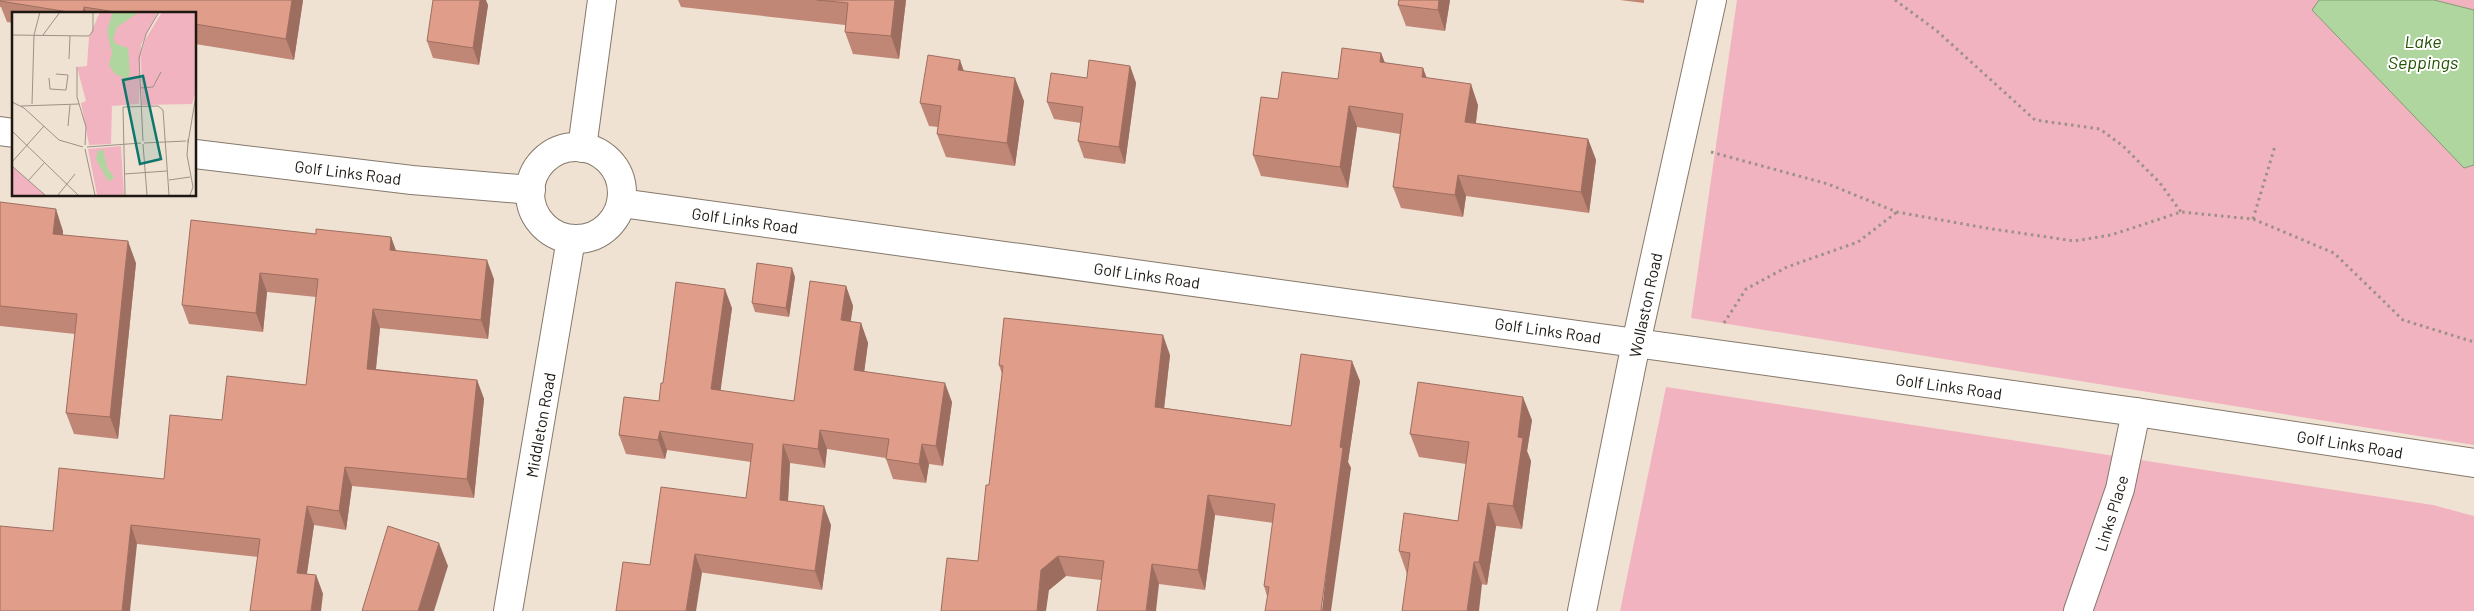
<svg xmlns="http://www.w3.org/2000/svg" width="2474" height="611" font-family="Barlow,sans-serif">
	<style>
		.green { fill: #f2b3c1 }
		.water { fill: #afd69e; stroke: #839d74 }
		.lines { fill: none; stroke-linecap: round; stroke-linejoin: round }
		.minor-casing { stroke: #86796b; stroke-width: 30 }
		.secondary-casing { stroke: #86796b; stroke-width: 30 }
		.path { stroke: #9c9186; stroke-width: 3; stroke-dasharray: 2.5 4; stroke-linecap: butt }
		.minor { stroke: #fff; stroke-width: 28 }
		.secondary { stroke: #fff; stroke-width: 28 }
		.wall { fill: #c18776 }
		.shaded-wall { fill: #9d6e60 }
		.building { fill: #e09d89; stroke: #9d6e60 }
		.labels { text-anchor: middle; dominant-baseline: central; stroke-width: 4; stroke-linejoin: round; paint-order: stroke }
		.street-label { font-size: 16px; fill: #1d1812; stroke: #fff }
		.water-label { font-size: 18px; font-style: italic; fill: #235201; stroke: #fff }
		.inset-road { fill: none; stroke: #9c9186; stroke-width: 1 }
		.view { fill: #0f766e; fill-opacity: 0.15; stroke: #0f766e; stroke-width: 2.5 }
		.inset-edge { fill: none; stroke: #1d1812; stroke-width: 2.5 }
	</style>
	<rect width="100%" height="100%" fill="#f0e2d3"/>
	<g class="green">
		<polygon points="1737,0 2474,0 2474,445 1691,318"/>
		<polygon points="1666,387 2433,505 2474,516 2474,611 1620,611"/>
	</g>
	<polygon class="water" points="2319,0 2434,0 2474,10 2474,165 2464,168 2312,10"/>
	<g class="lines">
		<g class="minor-casing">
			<g id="minor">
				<polyline points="0,131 14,133"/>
				<polyline points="195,154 412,180 531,190"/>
				<polyline points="1582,611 1636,343 1712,0"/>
				<polyline points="2078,611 2120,489 2136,412"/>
			</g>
		</g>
		<g class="secondary-casing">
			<g id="secondary">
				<circle cx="576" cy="193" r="46"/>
				<polyline points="582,148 602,0"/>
				<polyline points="621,203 2136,412 2474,463"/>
				<polyline points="508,611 571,239"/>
			</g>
		</g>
		<g class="path">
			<polyline points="1895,0 1937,31 2035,120 2100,129 2123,146 2160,183 2181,212"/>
			<polyline points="1711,152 1828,184 1897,212 1986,228 2074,241 2111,235 2181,212 2253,219 2334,253 2403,320 2474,342"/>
			<polyline points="2253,219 2275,146"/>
			<polyline points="1724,323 1746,289 1787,267 1858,242 1897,212"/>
		</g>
		<use href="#minor" class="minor"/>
		<use href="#secondary" class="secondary"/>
	</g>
	<g class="wall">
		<polygon points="0,0 303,0 294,60 195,44 195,14 14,14 14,23 7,22 1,7 0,7"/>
		<polygon points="678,0 906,0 899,59 853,54 845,32 845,25 681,7"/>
		<polygon points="1399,0 1450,0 1445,31 1406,26 1398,5"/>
		<polygon points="1620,0 1644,0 1644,3"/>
		<polygon points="488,5 479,65 433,58 427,41"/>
		<polygon points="1381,53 1385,63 1423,68 1426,78 1478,105 1476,123 1588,139 1596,160 1589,213 1466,196 1463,217 1401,208 1393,187 1400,134 1357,127 1348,188 1261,176 1253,155 1338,79"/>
		<polygon points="1130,66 1136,83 1125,164 1084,158 1078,141 1081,123 1054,119 1047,102 1087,78"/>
		<polygon points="963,70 1024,101 1015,166 946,157 937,134 938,127 929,126 920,103"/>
		<polygon points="0,202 63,231 63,235 136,263 118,439 74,434 66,413 75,334 0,326"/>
		<polygon points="316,234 391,237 396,251 494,279 488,339 380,328 376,369 477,380 484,399 474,498 352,486 346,530 314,525 307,574 316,575 323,594 258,557 137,544 53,531 164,479 222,420 306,385 316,297 267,292 263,332 189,324 182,305"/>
		<polygon points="795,277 789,317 755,312 752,303"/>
		<polygon points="846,286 853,306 850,322 861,323 868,343 864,371 952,402 943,466 929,464 926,483 893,479 886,459 886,458 827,449 825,468 790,463 788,501 831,525 822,590 650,565 746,498 751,462 667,450 665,459 626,454 619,435 659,401 663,383 732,308 720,391 794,401"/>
		<polygon points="1170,355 1164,408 1291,426 1360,381 1348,462 1351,468 1267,596 1264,586 1273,523 1215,515 1205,590 1159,584 1101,580 1066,576 1049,590 978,561 989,485 1002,374 999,365"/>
		<polygon points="1532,420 1527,451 1531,461 1522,529 1496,526 1487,585 1407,574 1399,551 1458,521 1466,464 1419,457 1410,434"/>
	</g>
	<g class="shaded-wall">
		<polygon points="292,0 303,0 294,60 286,39"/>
		<polygon points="480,0 486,0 488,5 479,65 473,48"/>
		<polygon points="895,0 906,0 899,59 891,36"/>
		<polygon points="1439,0 1450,0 1445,31 1438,10"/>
		<polygon points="84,7 87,14 83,14"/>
		<polygon points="1381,53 1389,74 1380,62"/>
		<polygon points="960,60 968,83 958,70"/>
		<polygon points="1130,66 1136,83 1125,164 1119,147"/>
		<polygon points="1423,68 1431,89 1422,77"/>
		<polygon points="1015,78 1024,101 1015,166 1007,143"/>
		<polygon points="1471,84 1478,105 1473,143 1465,122"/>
		<polygon points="1349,106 1357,127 1348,188 1340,167"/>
		<polygon points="1588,139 1596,160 1589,213 1581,192"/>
		<polygon points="1458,175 1466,196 1463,217 1455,195"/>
		<polygon points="56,209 63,231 61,255 53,234"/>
		<polygon points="391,237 398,256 390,250"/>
		<polygon points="128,241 136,263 118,439 110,417"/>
		<polygon points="487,260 494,279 488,339 481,320"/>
		<polygon points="792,268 795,277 789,317 786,308"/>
		<polygon points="260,273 267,292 263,332 256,313"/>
		<polygon points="846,286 853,306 848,340 841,320"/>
		<polygon points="725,289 732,308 718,409 711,389"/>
		<polygon points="373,309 380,328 374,387 367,369"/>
		<polygon points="861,323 868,343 862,389 854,370"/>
		<polygon points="1163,335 1170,355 1162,427 1155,407"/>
		<polygon points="1352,361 1360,381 1348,462 1351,468 1331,611 1322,611 1340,447"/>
		<polygon points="477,380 484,399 474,498 467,479"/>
		<polygon points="945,383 952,402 943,466 936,446"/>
		<polygon points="1523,397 1532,420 1527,451 1531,461 1522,529 1513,506 1518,437"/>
		<polygon points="820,430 827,449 825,468 818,449"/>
		<polygon points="660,431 667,450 665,459 658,440"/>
		<polygon points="783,444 790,463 787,519 780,500"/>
		<polygon points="922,444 929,464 926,483 919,464"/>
		<polygon points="345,467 352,486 346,530 339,511"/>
		<polygon points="1208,495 1215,515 1205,590 1198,570"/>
		<polygon points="1488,503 1496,526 1487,585 1479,562"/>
		<polygon points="307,506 314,525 304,592 297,573"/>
		<polygon points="824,506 831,525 822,590 815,571"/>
		<polygon points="131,525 137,544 130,611 122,611"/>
		<polygon points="439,543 448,566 434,611 418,611"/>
		<polygon points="695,554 702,573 696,611 686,611"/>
		<polygon points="1058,556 1066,576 1049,590 1046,611 1037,611 1041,570"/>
		<polygon points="1474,562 1482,584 1479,611 1467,611"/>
		<polygon points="1152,564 1159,584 1156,611 1146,611"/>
		<polygon points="316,575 323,594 321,611 311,611"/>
	</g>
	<g class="building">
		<polygon points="0,0 292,0 286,39 195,24 195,14 128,14 84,7 83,14 81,14 0,1"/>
		<polygon points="433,0 480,0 473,48 427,41"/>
		<polygon points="817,0 895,0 891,36 845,32 848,3"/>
		<polygon points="1399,0 1439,0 1438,10 1398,5"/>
		<polygon points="1342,48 1381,53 1380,62 1423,68 1422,77 1471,84 1465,122 1588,139 1581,192 1458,175 1455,195 1393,187 1403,114 1349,106 1340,167 1253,155 1261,97 1278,99 1282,72 1338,79"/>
		<polygon points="928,55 960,60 958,70 1015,78 1007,143 937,134 941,106 920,103"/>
		<polygon points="1089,60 1130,66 1119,147 1078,141 1083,107 1047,102 1051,73 1087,78"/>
		<polygon points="0,202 56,209 53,234 128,241 110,417 66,413 77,314 0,306"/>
		<polygon points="191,220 316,234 316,229 391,237 390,250 487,260 481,320 373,309 367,369 477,380 467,479 345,467 339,511 307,506 297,573 316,575 311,611 250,611 260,539 131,525 122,611 0,611 0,526 53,531 59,468 164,479 170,415 222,420 227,376 306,385 318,279 260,273 256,313 182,305"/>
		<polygon points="757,263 792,268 786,308 752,303"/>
		<polygon points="810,281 846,286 841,320 861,323 854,370 945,383 936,446 922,444 919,464 886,459 889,439 820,430 818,449 783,444 780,500 824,506 815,571 695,554 686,611 616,611 623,562 650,565 661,487 746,498 753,444 660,431 658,440 619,435 624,397 659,401 661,383 663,383 676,282 725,289 711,389 794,401"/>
		<polygon points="1004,318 1163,335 1155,407 1291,426 1301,354 1352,361 1340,447 1343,448 1321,610 1328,611 1265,611 1269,587 1264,586 1275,504 1208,495 1198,570 1152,564 1146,611 1097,611 1104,561 1058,556 1041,570 1037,611 941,611 947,558 978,561 986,485 989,485 1003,366 999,365"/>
		<polygon points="1418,382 1523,397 1518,437 1523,438 1513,506 1488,503 1479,562 1474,562 1467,611 1402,611 1410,553 1399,551 1404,513 1458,521 1469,442 1410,434"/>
		<polygon points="388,526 439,543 418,611 362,611"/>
	</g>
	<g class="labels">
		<g class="street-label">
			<text transform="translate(348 172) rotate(7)">Golf Links Road</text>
			<text transform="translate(745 220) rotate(8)">Golf Links Road</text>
			<text transform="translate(1147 275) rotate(8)">Golf Links Road</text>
			<text transform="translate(1645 305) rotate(-78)">Wollaston Road</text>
			<text transform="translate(1548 330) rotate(8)">Golf Links Road</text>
			<text transform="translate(1949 386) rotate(8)">Golf Links Road</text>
			<text transform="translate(540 425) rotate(-80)">Middleton Road</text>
			<text transform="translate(2350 444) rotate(9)">Golf Links Road</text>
			<text transform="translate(2111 513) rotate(-73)">Links Place</text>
		</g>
		<g class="water-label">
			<text x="2423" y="41">Lake<tspan x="2423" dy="21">Seppings</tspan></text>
		</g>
	</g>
	<g transform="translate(12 12)">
		<rect width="184" height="184" fill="#f0e2d3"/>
		<path d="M88,0H146L129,33L127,92L100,94L99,132L77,133L69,91L74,89L65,55L75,54L77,25ZM150,0H184V79L180,92L130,93L129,42L133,28ZM109,134L112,183H85L76,137ZM0,154L33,183H0Z" fill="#f2b3c1"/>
		<path d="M101,0H127L105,15L101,27L104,32L116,36L118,61L112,73L111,65L103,62L97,53L100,41L95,19ZM91,137L95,156L102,165L99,169L95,167L84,147L86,139Z" fill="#afd69e"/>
		<path class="inset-road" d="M0,23L77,24L81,19V0M31,23L48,0M57,47L58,24M65,55V85L74,115L73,133M37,66L38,77L54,78L56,63L44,62M128,76L141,75L149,60M0,90L12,96L47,128L71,135M20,92L22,23L28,0M9,94L67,92M56,114L58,93M0,119L66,183M176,127V131L184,83M131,129L127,46L134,22L147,0M132,131L174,129M176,131L175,143L181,175L178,183M131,132L135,183M75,135L129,131M73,137L83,183M0,150L32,114M0,154L33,183M112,162L155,159M157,168L178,165M16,169L33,150M46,183L63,162M113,183L111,95L146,94L151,98L157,183"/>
		<path class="view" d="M131,64L149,147L128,152L111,68Z"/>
		<rect width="184" height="184" class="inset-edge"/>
	</g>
</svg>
